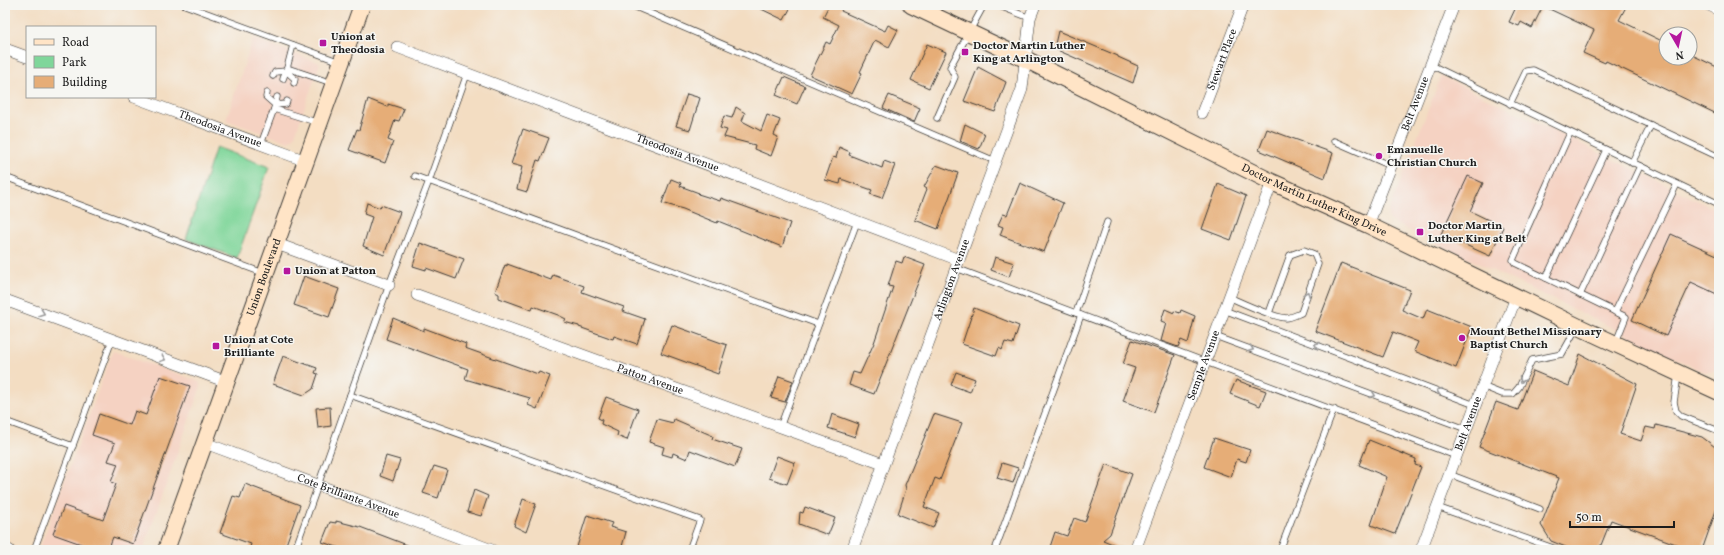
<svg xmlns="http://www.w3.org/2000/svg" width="1724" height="555" font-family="Vollkorn,serif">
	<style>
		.built { fill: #f5d2c2 }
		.green { fill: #7fd69a; stroke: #4e795b }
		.building { fill: #e6ad77 }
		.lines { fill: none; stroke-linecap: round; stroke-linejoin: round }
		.service-casing { stroke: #3c3935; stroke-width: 7 }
		.minor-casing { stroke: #3c3935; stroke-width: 12 }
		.secondary-casing { stroke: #3c3935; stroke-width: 18 }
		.service { stroke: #fff; stroke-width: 5.5 }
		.minor { stroke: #fff; stroke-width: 11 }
		.secondary { stroke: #ffe4c6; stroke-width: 16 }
		.oneway { stroke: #999 }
		.poi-dot { fill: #b5179e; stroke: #f6f6f2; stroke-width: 1.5 }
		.labels { text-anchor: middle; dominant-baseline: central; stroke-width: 3; stroke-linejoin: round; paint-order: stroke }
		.poi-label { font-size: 11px; font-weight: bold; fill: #1c1c1c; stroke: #f6f6f2; text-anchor: start }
		.street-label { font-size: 11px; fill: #1c1c1c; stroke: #f6f6f2 }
	</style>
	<rect width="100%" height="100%" fill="#f6f6f2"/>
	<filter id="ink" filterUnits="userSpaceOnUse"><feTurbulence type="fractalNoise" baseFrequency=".025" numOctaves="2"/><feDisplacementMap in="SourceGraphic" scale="8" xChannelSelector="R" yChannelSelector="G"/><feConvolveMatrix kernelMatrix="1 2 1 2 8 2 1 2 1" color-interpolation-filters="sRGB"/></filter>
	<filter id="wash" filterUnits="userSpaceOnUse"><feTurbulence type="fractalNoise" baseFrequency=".012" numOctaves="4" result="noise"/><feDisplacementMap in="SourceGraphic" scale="16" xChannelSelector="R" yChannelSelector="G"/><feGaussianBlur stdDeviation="0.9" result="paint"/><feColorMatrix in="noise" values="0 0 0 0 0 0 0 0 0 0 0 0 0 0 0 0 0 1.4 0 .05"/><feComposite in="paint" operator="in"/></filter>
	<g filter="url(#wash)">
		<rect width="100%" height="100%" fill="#f3ddc2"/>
		<g class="built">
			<polygon points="253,38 320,63 294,138 289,142 226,120"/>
			<polygon points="1441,76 1719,211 1719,363 1716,369 1711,372 1704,372 1392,222 1388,217 1389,211"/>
			<polygon points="113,351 198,381 201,386 143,550 39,550"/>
		</g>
		<polygon class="green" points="216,147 269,167 237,258 186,239"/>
		<g id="blocks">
			<g class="building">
				<polygon points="753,5 792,5 784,20"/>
				<polygon points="829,5 844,5 841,11 885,31 888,25 898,30 889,47 875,40 860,72 862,73 852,94 810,75 826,42 830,44 839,25 823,17"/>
				<polygon points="1517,5 1627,5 1619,20 1666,43 1666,58 1690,58 1690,54 1719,68 1719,115 1606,61 1605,63 1583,53 1594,30 1543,6 1532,28 1521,22 1519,26 1509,22"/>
				<polygon points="1058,31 1118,56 1118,57 1138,66 1133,83 1057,50 1055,44"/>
				<polygon points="927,44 946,52 929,88 911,80"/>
				<polygon points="978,67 1006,82 995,112 964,101"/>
				<polygon points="784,77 805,86 797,104 776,95"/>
				<polygon points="687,94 700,98 690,130 676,126"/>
				<polygon points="889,95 920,108 914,122 883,108"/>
				<polygon points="368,99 388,107 388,104 404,109 399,121 395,120 388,140 393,142 385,163 349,150 357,129 359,130"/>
				<polygon points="736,107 745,113 742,121 761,131 767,115 780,120 774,135 778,137 771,156 754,149 755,145 724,137 727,130 720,128 724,116 732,118"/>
				<polygon points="965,124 985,134 979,149 960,141"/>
				<polygon points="523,129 549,138 540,161 537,160 527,192 517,189 522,167 511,164"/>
				<polygon points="1267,129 1333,153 1325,178 1259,150"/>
				<polygon points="839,147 850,152 849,155 882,168 884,161 895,165 882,198 870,194 872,190 841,179 840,184 825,180 833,157 836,158"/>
				<polygon points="936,165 958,173 938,229 915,220 927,189 924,187"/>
				<polygon points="1468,176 1483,183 1470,211 1503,227 1490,256 1441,234"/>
				<polygon points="671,179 681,183 680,186 699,193 698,194 720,201 721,198 790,223 782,247 718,221 717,223 683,209 662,203"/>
				<polygon points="1020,183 1063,203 1044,252 1000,235 1003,227 998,225 1003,214 1007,215"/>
				<polygon points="1218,184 1246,196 1231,240 1202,229"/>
				<polygon points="367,203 380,208 381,205 400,212 384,255 363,246 372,217 364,214"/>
				<polygon points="1671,234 1719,256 1719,295 1691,282 1666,336 1632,320"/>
				<polygon points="420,243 464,259 456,279 426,268 426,270 413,266"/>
				<polygon points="904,257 925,265 874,394 849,385 853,372 860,374 874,343 893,287 888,286 896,261 902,263"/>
				<polygon points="995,257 1014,263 1009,277 991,270"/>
				<polygon points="1341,263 1410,290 1402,310 1423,319 1427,309 1472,327 1456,368 1414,351 1418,342 1393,332 1383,357 1315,331"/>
				<polygon points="507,264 551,280 553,275 584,286 582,292 624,307 622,311 645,319 637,344 614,336 613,339 579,327 579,326 564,322 566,319 558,315 533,306 532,310 499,298 499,294 495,292 505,265 507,266"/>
				<polygon points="304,276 339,289 329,317 294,305"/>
				<polygon points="974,308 1019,326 1013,344 1005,342 1002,350 999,348 996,356 962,344"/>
				<polygon points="1165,309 1174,313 1174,311 1180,313 1181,310 1195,316 1188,343 1181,340 1178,347 1161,341 1166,323 1161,321"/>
				<polygon points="393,318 424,331 424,328 466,344 465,348 538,374 539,372 550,376 537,409 528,405 530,398 465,379 468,369 386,339"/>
				<polygon points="672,325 727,345 718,374 661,353"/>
				<polygon points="1132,340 1175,355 1154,412 1123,401 1135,368 1123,364"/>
				<polygon points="1580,354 1637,384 1620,434 1641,441 1646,427 1655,429 1656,425 1702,437 1719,450 1719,502 1702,550 1692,550 1611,520 1599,550 1573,550 1551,541 1541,525 1559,478 1479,447 1496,402 1518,410 1533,371 1569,386"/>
				<polygon points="283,356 317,368 315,373 318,374 313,389 304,395 273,384"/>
				<polygon points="956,372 975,379 970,392 951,385"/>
				<polygon points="160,376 190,386 133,544 113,537 108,550 98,550 53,534 64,506 103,520 116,484 111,482 118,464 108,461 115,443 92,435 99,414 130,425 135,411 146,415"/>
				<polygon points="779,376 793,381 785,402 771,398"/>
				<polygon points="1236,380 1266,391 1260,406 1230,394"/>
				<polygon points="606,397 638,409 627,440 617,436 618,432 601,424 602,420 598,418"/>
				<polygon points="330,407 331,426 318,428 316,408"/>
				<polygon points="832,414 859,424 855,437 828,428"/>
				<polygon points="934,414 962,423 940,480 935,478 924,507 939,513 933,528 898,514 906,489 905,485"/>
				<polygon points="657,419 673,423 674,419 713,436 712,439 742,449 735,467 690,450 687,459 673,453 672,457 662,454 664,447 649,442"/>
				<polygon points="1214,438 1250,450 1246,462 1237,459 1231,477 1204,467"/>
				<polygon points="1369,440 1416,459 1415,465 1421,467 1395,534 1371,525 1387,477 1359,465"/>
				<polygon points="386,456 400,460 393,481 380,476"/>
				<polygon points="777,456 795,463 787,484 769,478"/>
				<polygon points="1002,463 1018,468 1013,483 997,478"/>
				<polygon points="1106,464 1132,474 1110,534 1103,540 1127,550 1049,550 1055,532 1067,536 1074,518 1085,522"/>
				<polygon points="434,466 447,470 438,498 423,493"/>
				<polygon points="245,484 300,505 284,550 249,550 251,544 220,533 233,496 240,498"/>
				<polygon points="474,490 488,496 481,516 467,512"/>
				<polygon points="523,499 536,504 526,532 514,526"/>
				<polygon points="805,507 835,518 828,535 799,524 800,512 803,513"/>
				<polygon points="587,515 612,523 610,527 626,532 621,550 576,550"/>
				<polygon points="336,521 360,527 415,548 414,550 346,550 322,542 330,522 336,523"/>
			</g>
		</g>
	</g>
	<g filter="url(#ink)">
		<use href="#blocks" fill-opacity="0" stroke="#3c3935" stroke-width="1"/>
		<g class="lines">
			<g class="service-casing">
				<g id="service">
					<polyline points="185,5 340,62"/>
					<polyline points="631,5 995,161"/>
					<polyline points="997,5 1030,18"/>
					<polyline points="1431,65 1719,204"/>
					<polyline points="287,68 293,45"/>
					<polyline points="273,76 275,72 286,71 283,79"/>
					<polyline points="294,83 295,79 286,71 287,68 332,83"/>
					<polyline points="267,93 266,97 275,105 286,104 287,101"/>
					<polyline points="277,97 274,109 319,123"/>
					<polyline points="1510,104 1526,71 1533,70 1719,157"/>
					<polyline points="937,118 955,77 950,67 984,5"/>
					<polyline points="1570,133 1513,260 1515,263 1626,317 1616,342"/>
					<polyline points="1334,141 1391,166"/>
					<polyline points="261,144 274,109"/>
					<polyline points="1632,163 1651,125"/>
					<polyline points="415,176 818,324"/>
					<polyline points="5,177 263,273"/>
					<polyline points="956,268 1456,456"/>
					<polyline points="1546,278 1606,150"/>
					<polyline points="1580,295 1640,166"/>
					<path d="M1229,297C1242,303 1273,317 1286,318C1290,318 1296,315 1301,313L1318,264L1314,254L1304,250L1290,255L1269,313"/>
					<polyline points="1224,310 1475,405"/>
					<polyline points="1615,312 1677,184"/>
					<polyline points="1076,313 1107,222"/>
					<polyline points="1215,336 1466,429"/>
					<polyline points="1678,375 1674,402 1676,411 1681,416 1719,431"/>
					<polyline points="1482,386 1502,394 1513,394 1519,387 1532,360 1562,354 1577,327"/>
					<polyline points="350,395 700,520 689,550"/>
					<polyline points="5,421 73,446"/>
					<polyline points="780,427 857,222"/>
					<polyline points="1449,474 1540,509"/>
					<polyline points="1437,507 1559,550"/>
					<polyline points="34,550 112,340"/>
					<polyline points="295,550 389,285 429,181 467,74"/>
					<polyline points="995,550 1081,315"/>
					<polyline points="1280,550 1334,409"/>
				</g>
			</g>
			<g class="minor-casing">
				<g id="minor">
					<polyline points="1709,5 1719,10"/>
					<path id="s1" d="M397,47L959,260"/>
					<polyline points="5,49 27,57"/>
					<path id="s2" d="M134,97L306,161"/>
					<path id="s3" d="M1202,113L1243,5"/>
					<path id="s4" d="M1368,225L1454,5"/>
					<polyline points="277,244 389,285"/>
					<path id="s5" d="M417,295L883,464"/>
					<polyline points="5,300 227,382"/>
					<path id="s6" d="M205,443L492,550"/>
					<polyline points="5,549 9,550"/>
					<path id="s7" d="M852,550L1022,89L1030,18L1035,5"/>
					<path id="s8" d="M1135,550L1272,182"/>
					<path id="s9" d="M1421,550L1516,297"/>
				</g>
			</g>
			<g class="secondary-casing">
				<g id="secondary">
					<path id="s10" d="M911,5L1025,59L1272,182L1368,225L1577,326L1719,392"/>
					<path id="s11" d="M166,550L362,5"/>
				</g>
			</g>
			<use href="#service" class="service"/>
			<use href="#minor" class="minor"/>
			<use href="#secondary" class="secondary"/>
		</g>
		<defs><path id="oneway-chevron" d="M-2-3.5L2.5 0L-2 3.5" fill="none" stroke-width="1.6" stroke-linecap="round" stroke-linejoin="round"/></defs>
		<g class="oneway">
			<use href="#oneway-chevron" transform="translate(1307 294) rotate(-70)"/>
			<use href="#oneway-chevron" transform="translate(42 313) rotate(20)"/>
			<use href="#oneway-chevron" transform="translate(1317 345) rotate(-159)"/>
			<use href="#oneway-chevron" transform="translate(1251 349) rotate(20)"/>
			<use href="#oneway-chevron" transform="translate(163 359) rotate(20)"/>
			<use href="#oneway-chevron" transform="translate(1522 380) rotate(113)"/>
			<use href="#oneway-chevron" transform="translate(1439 391) rotate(-159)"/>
			<use href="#oneway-chevron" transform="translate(1373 395) rotate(20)"/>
		</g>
	</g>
	<g class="poi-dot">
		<rect x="319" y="39" width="8" height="8" rx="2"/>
		<rect x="961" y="48" width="8" height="8" rx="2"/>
		<circle cx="1379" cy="156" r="4"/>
		<rect x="1416" y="228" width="8" height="8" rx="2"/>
		<rect x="283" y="267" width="8" height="8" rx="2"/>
		<circle cx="1462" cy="338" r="4"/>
		<rect x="212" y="342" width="8" height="8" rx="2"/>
	</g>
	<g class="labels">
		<g class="poi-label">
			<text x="331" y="37">Union at<tspan x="331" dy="13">Theodosia</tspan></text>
			<text x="973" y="46">Doctor Martin Luther<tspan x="973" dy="13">King at Arlington</tspan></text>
			<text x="1387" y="150">Emanuelle<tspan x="1387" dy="13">Christian Church</tspan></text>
			<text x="1428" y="226">Doctor Martin<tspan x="1428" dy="13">Luther King at Belt</tspan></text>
			<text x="295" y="271">Union at Patton</text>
			<text x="1470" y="332">Mount Bethel Missionary<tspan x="1470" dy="13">Baptist Church</tspan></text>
			<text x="224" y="340">Union at Cote<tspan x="224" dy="13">Brilliante</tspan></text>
		</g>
		<g class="street-label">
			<text stroke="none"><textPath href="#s3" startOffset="57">Stewart Place</textPath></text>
			<text stroke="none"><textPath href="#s4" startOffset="130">Belt Avenue</textPath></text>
			<text stroke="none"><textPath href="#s2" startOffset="92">Theodosia Avenue</textPath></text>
			<text stroke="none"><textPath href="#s1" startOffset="300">Theodosia Avenue</textPath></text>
			<text stroke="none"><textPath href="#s10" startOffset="448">Doctor Martin Luther King Drive</textPath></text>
			<text stroke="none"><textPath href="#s11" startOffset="290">Union Boulevard</textPath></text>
			<text stroke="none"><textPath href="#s7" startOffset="288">Arlington Avenue</textPath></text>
			<text stroke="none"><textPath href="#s8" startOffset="197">Semple Avenue</textPath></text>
			<text stroke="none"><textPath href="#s5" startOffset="248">Patton Avenue</textPath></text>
			<text stroke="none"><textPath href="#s9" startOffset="135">Belt Avenue</textPath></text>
			<text stroke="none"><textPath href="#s6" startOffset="153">Cote Brilliante Avenue</textPath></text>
		</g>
	</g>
	<rect width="1724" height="555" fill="none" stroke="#f6f6f2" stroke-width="20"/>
	<rect x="26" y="26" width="130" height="72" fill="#f6f6f2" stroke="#9f9f9c"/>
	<rect x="34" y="39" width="20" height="6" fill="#ffe4c6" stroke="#9f9f9c"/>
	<text x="62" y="46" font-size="12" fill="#1c1c1c">Road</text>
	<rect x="34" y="56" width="20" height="12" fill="#7fd69a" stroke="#9f9f9c"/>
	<text x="62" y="66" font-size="12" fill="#1c1c1c">Park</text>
	<rect x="34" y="76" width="20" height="12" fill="#e6ad77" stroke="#9f9f9c"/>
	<text x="62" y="86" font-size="12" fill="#1c1c1c">Building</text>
	<g transform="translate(1678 46) rotate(171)"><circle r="19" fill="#f6f6f2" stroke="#9f9f9c"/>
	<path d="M0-3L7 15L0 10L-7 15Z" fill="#b5179e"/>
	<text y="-6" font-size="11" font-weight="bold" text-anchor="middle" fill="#1c1c1c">N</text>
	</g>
	<path d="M1570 521v6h104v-6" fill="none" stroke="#1c1c1c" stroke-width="2"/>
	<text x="1576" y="521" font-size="12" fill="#1c1c1c" stroke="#f6f6f2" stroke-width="3" paint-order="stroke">50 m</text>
</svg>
